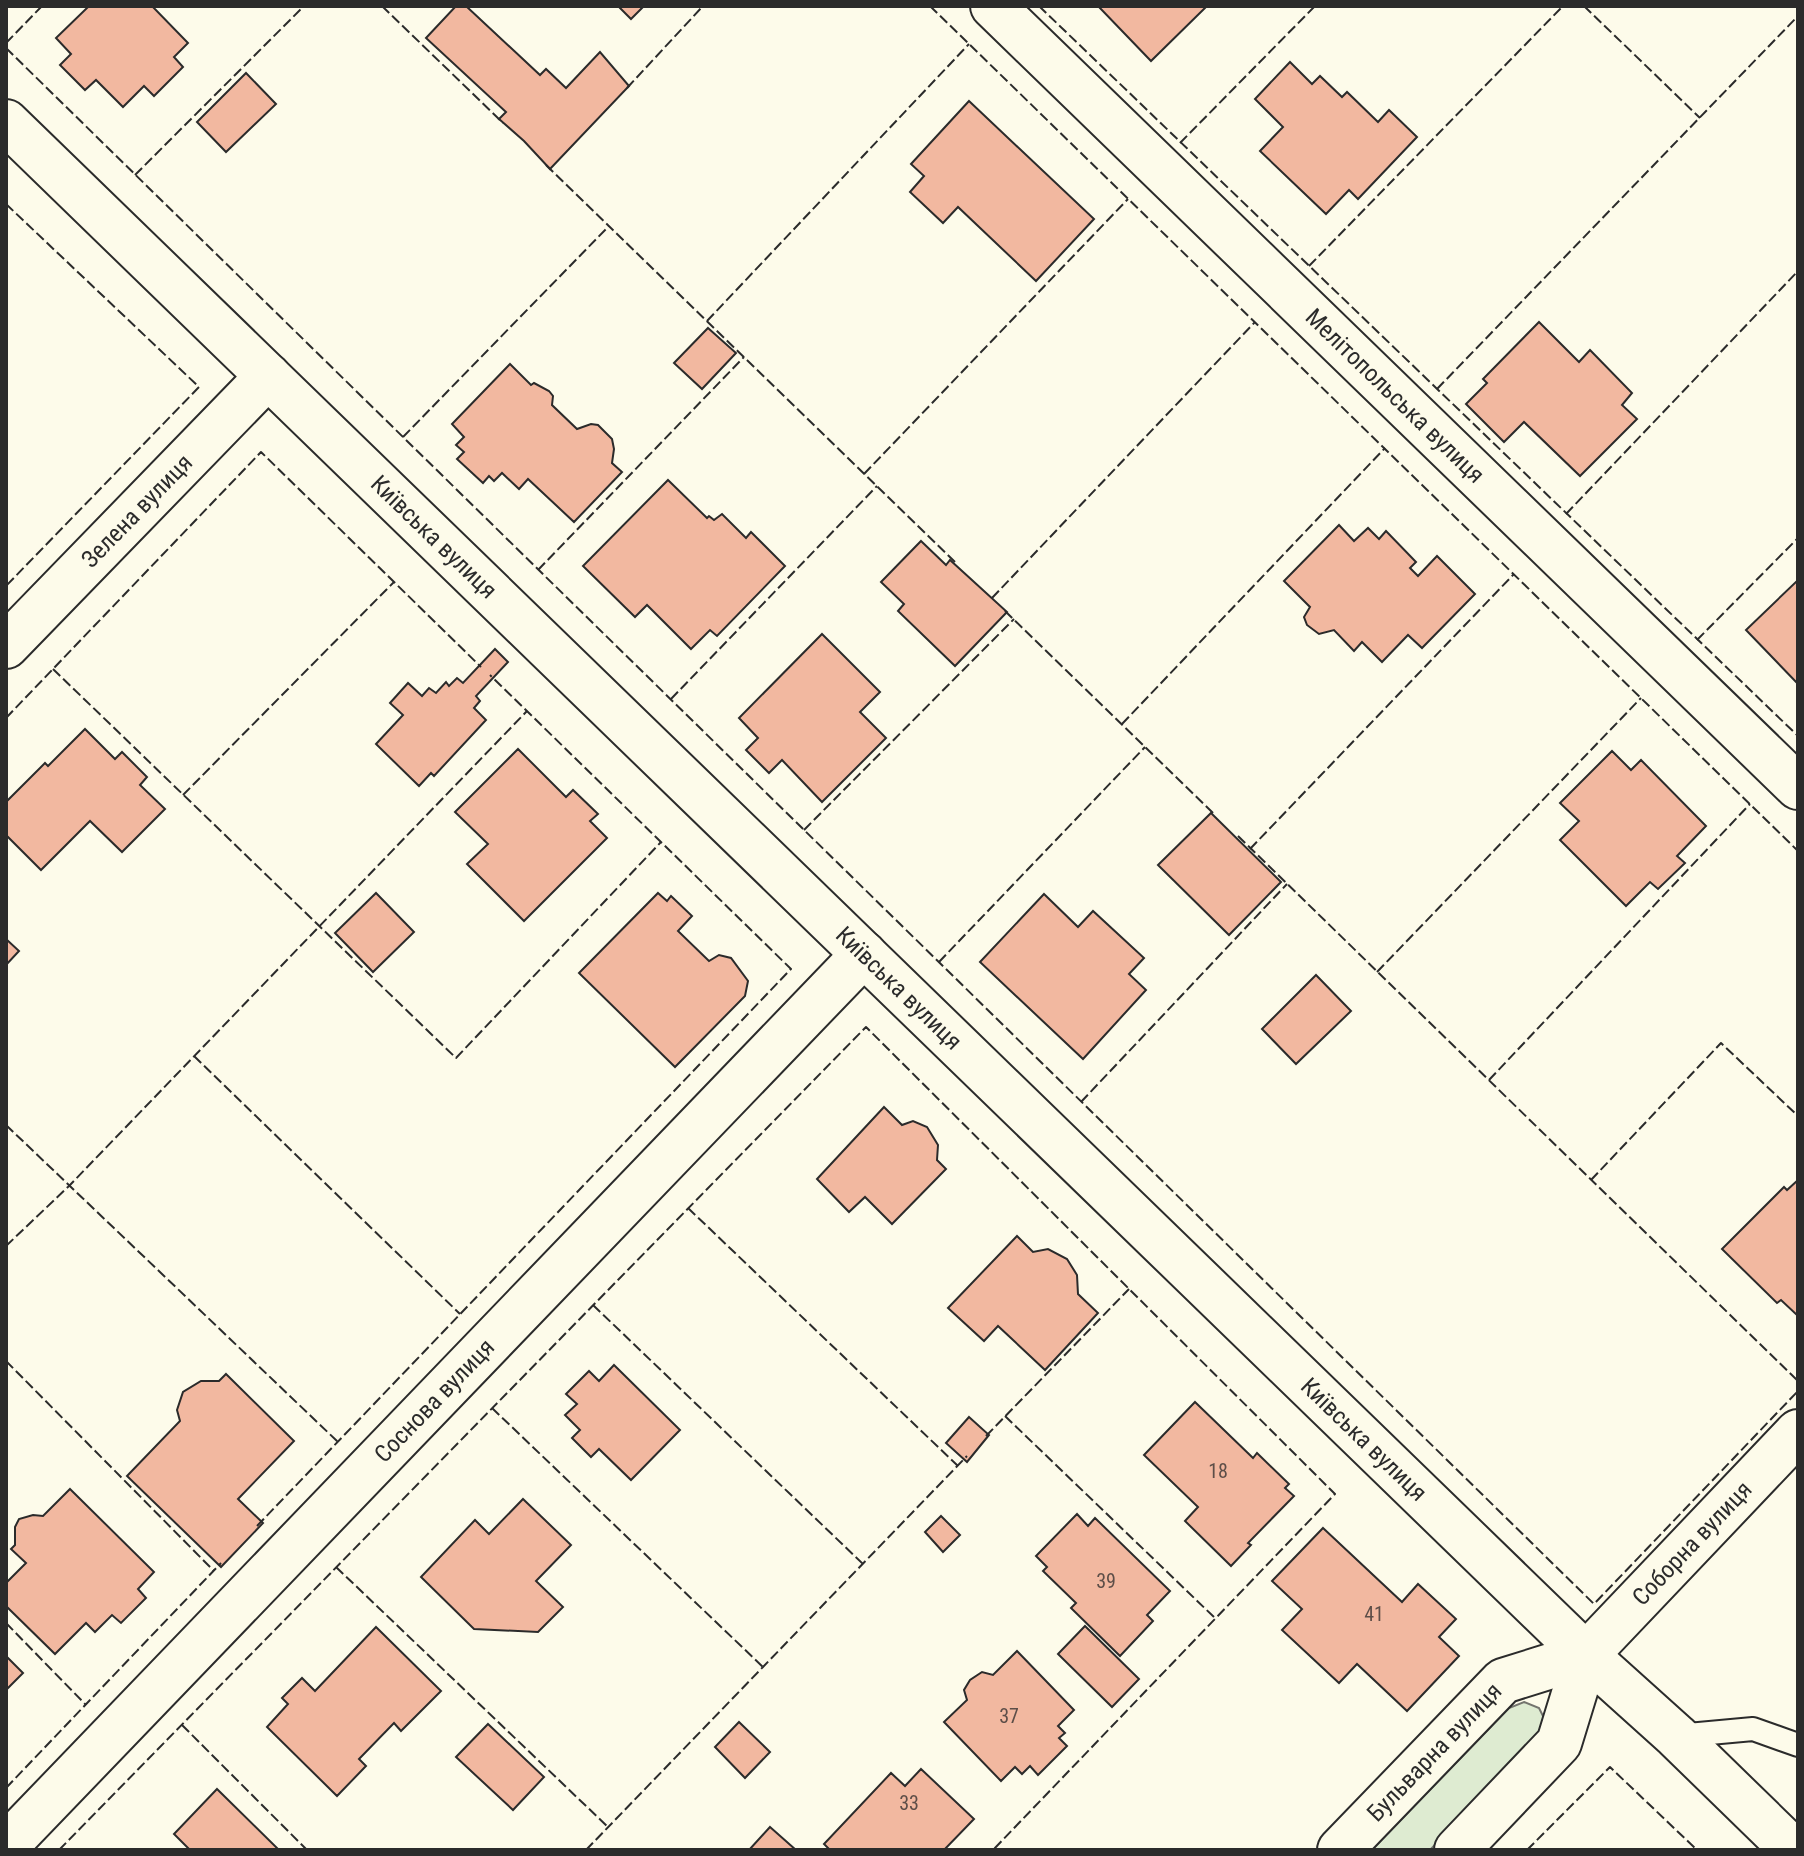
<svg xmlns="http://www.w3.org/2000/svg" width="1804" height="1856" font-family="'Roboto Condensed',sans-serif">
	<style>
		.green { fill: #deebd1; stroke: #74746e; stroke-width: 2 }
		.building { fill: #f2b8a0; stroke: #2b2b2b; stroke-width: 2 }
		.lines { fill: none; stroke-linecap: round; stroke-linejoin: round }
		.service-casing { stroke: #2b2b2b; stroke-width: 26 }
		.minor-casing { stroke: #2b2b2b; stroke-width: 48 }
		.tertiary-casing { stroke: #2b2b2b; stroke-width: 48 }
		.service { stroke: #fdfbea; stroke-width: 22 }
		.minor { stroke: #fdfbea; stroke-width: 44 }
		.tertiary { stroke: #fdfbea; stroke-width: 44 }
		.fence { stroke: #2b2b2b; stroke-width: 2; stroke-dasharray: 10 4; stroke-linecap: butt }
		.labels { text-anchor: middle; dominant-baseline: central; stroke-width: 6; stroke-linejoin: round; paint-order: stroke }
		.number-label { font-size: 20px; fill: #5d4e48 }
		.street-label { font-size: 24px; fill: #2b2b2b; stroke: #fdfbea }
	</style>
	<rect width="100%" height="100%" fill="#fdfbea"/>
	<polygon class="green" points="1524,1702 1539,1708 1545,1720 1542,1734 1430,1850 1372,1850 1509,1708"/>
	<g class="building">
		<polygon points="89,6 152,6 188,43 174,57 183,67 154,96 144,86 123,107 96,80 85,90 60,65 71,54 56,38"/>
		<polygon points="456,6 466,6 540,75 546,69 566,88 600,52 629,86 550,169 524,141 499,119 506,112 426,38"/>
		<polygon points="618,6 644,6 631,19"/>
		<polygon points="1098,6 1207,6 1151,61"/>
		<polygon points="1290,62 1312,84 1320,76 1342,97 1347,92 1378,122 1389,110 1417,137 1358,199 1349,190 1326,214 1260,151 1283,127 1255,99"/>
		<polygon points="246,73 276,104 226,152 197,122"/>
		<polygon points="969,101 1094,219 1036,281 958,207 943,223 910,192 924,176 911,164"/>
		<polygon points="1539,322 1579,362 1590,350 1632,393 1622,405 1637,419 1580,476 1524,422 1504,442 1466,404 1487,383 1483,379"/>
		<polygon points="708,328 736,353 702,389 674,363"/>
		<polygon points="510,364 531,385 534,383 549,391 553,396 552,405 577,429 591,424 598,425 612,439 614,449 612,463 622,472 574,522 528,479 519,489 502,473 494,481 489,476 483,483 457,459 464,452 456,445 464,437 452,424"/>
		<polygon points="668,480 707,518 709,516 714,520 722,514 746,538 751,532 785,566 717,636 710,630 691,649 647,605 635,617 583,566"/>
		<polygon points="1339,525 1354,541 1368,528 1379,539 1386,531 1416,562 1410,568 1418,576 1437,556 1475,594 1422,648 1408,635 1382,662 1362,642 1354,651 1334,630 1319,634 1307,625 1304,617 1310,607 1284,581"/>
		<polygon points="921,541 946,565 950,560 1007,612 955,666 898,611 904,604 881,582"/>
		<polygon points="1798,580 1798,684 1746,630"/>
		<polygon points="822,634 880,692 860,712 886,738 822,802 782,760 769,773 746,750 758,738 739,718"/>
		<polygon points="495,649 508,662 476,696 480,701 474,708 486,720 434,776 431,773 419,786 376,744 403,715 390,703 408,683 422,696 429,688 436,693 446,682 449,686 457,678 463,683"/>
		<polygon points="85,729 115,759 122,752 147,777 140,785 165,809 122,852 90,821 41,870 6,835 6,802 45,763 48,766"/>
		<polygon points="518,749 566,797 573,790 598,814 590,821 607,838 524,921 467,864 488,844 455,812"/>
		<polygon points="1612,751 1631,770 1641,760 1706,826 1677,856 1685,863 1658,889 1650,882 1626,906 1560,840 1579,821 1560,803"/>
		<polygon points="1211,813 1281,882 1229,935 1158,865"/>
		<polygon points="376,893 414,932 373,972 335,933"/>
		<polygon points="658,893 667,901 671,896 692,916 678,931 709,961 719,955 731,958 748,981 745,996 675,1067 579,973"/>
		<polygon points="1044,894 1078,927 1093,911 1144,958 1129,974 1146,990 1083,1059 980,962"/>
		<polygon points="6,939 19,951 6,965"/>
		<polygon points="1316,975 1351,1011 1296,1064 1262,1029"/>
		<polygon points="884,1107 902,1125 913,1121 927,1127 938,1145 937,1160 946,1169 892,1224 865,1197 849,1212 817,1179"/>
		<polygon points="1798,1180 1798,1316 1781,1300 1777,1303 1722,1249 1784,1187 1787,1190"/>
		<polygon points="1017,1236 1033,1252 1048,1249 1067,1259 1077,1275 1078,1294 1098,1313 1045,1370 998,1326 984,1341 948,1308"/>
		<polygon points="614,1365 680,1430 631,1480 599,1449 591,1457 572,1438 580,1430 565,1415 577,1404 566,1394 589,1371 599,1381"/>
		<polygon points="226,1374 294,1441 238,1499 263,1523 221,1567 127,1476 180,1421 177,1410 183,1392 201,1381 219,1381"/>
		<polygon points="1195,1402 1253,1458 1257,1453 1289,1484 1285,1488 1294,1496 1248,1543 1251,1545 1231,1566 1185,1521 1198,1507 1144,1455"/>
		<polygon points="969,1417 989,1435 967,1462 946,1443"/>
		<polygon points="70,1489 154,1572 138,1589 146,1598 121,1623 112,1615 95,1632 86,1623 55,1654 6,1606 6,1583 26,1563 11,1549 15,1545 15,1527 19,1519 33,1515 43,1516"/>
		<polygon points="523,1499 571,1545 536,1581 563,1607 538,1632 474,1629 421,1577 475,1520 489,1534"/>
		<polygon points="1077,1514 1088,1526 1095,1518 1170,1591 1147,1615 1153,1621 1120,1656 1071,1608 1076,1603 1043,1571 1047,1567 1036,1556"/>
		<polygon points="941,1516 960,1535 943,1552 925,1532"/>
		<polygon points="1323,1528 1402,1602 1418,1584 1456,1619 1439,1637 1459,1656 1407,1711 1357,1664 1339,1683 1282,1630 1302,1609 1272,1581"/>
		<polygon points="1085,1626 1139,1679 1112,1707 1058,1654"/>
		<polygon points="376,1627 441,1691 401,1731 394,1723 359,1759 366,1766 337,1796 267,1727 288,1704 282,1698 302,1678 315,1691"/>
		<polygon points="1017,1651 1074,1710 1058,1726 1065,1733 1059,1738 1067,1746 1038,1775 1030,1766 1022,1774 1015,1767 1001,1781 944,1722 967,1700 964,1690 970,1680 982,1672 993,1675"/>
		<polygon points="6,1656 23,1673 6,1690"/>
		<polygon points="739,1722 770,1752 745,1778 715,1747"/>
		<polygon points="488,1724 544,1777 513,1810 456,1757"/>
		<polygon points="921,1769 974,1819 944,1850 830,1850 824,1844 891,1773 905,1786"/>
		<polygon points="217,1789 279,1850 190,1850 174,1834"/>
		<polygon points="770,1827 796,1850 749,1850"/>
	</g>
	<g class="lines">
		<g class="service-casing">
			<polyline id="service" points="1677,1736 1753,1729 1798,1745"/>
		</g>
		<g class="minor-casing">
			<g id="minor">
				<path id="s1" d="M993,6L1798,787"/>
				<path id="s2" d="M6,122L1586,1655L1676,1736L1793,1850"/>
				<path id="s3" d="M6,646L268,376"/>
				<path id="s4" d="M1586,1655L1798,1432"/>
				<path id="s5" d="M6,1846L864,954"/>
			</g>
		</g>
		<g class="tertiary-casing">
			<g id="tertiary">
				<path id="s6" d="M1340,1850L1503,1681L1586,1655"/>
				<polyline points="1457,1850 1559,1743 1586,1655"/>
			</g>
		</g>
		<use href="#service" class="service"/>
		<use href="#minor" class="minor"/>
		<use href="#tertiary" class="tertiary"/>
		<g class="fence">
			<polyline points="382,6 503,123"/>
			<polyline points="930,6 1798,851"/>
			<polyline points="1039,6 1798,736"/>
			<polyline points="1584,6 1700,118"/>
			<polyline points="6,43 42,6"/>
			<polyline points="6,48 1594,1604 1798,1391"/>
			<polyline points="627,88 703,6"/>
			<polyline points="1180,143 1315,6"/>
			<polyline points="546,165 956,563"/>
			<polyline points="135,175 304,6"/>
			<polyline points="6,204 199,387 6,586"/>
			<polyline points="1309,266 1563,6"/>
			<polyline points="707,321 969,44"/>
			<polyline points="1437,389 1798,16"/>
			<polyline points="403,437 609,226"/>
			<polyline points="864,474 1128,199"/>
			<polyline points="1566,514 1798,271"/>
			<polyline points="538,570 744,357"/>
			<polyline points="992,598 1255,322"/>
			<polyline points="1005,611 1214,814"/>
			<polyline points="1697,640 1798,538"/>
			<polyline points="53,669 456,1058 661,842"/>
			<polyline points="671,699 877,486"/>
			<polyline points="6,718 261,452 481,667"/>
			<polyline points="1122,724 1385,448"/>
			<polyline points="183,795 394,582"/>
			<polyline points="804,830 1014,619"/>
			<polyline points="1238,836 1798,1381"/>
			<polyline points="1250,849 1514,574"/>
			<polyline points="939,962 1145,747"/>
			<polyline points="1377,972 1641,698"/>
			<polyline points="194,1056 460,1314"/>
			<polyline points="1489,1080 1750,804"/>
			<polyline points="1081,1102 1287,884"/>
			<polyline points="6,1125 338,1442"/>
			<polyline points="1591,1180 1721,1043 1798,1116"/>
			<polyline points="688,1208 958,1466"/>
			<polyline points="6,1246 69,1186 527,711"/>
			<polyline points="593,1305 863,1564"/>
			<polyline points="6,1361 214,1571"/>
			<polyline points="492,1408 763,1667"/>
			<polyline points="1005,1416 1216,1619"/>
			<polyline points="986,1436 1129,1289"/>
			<polyline points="257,1526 791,969 490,675"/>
			<polyline points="336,1567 608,1827"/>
			<polyline points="6,1623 86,1705"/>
			<polyline points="182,1725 307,1850"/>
			<polyline points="6,1788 221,1563"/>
			<polyline points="59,1850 866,1027 1335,1494 993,1850"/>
			<polyline points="586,1850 967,1456"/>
			<polyline points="1527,1850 1610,1767 1697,1850"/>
		</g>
	</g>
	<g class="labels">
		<g class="number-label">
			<text x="1218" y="1471">18</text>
			<text x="1106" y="1581">39</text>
			<text x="1374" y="1614">41</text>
			<text x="1009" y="1716">37</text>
			<text x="909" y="1803">33</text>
		</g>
		<g class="street-label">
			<text stroke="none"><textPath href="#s1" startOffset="560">Мелітопольська вулиця</textPath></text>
			<text stroke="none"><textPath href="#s3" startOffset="188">Зелена вулиця</textPath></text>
			<text stroke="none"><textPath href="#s2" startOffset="596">Київська вулиця</textPath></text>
			<text stroke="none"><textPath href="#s2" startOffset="1244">Київська вулиця</textPath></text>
			<text stroke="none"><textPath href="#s5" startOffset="618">Соснова вулиця</textPath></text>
			<text stroke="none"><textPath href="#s2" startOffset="1892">Київська вулиця</textPath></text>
			<text stroke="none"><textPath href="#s4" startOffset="154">Соборна вулиця</textPath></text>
			<text stroke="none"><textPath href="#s6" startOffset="136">Бульварна вулиця</textPath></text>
		</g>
	</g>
	<rect width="1804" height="1856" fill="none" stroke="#2b2b2b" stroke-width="16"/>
</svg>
